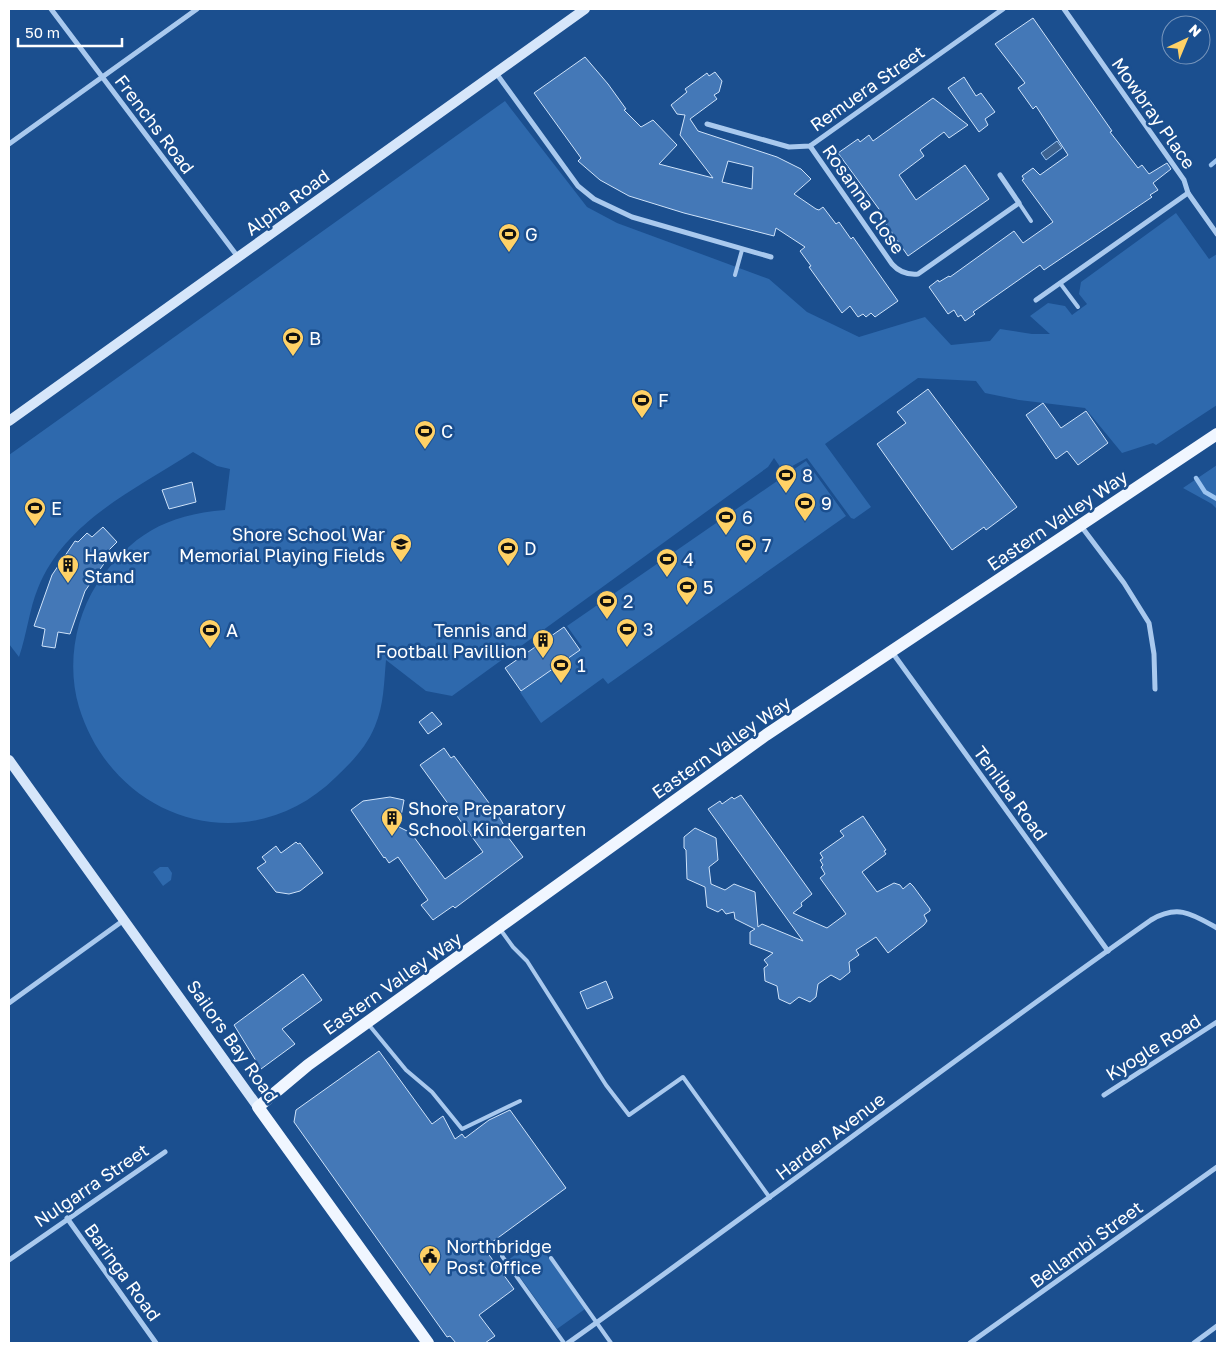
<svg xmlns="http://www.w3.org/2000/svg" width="1226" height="1352" font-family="'Golos Text',sans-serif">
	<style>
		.green { fill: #2e69ad }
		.water { fill: #3c6290; stroke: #9cc4f0 }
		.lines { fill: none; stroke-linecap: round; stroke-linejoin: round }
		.stream { stroke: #9cc4f0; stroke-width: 4.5 }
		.building { fill: #4478b7; stroke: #cfe3fa; fill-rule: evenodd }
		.lane { stroke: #a9c9ee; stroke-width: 4 }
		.street { stroke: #a9c9ee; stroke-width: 5 }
		.secondary { stroke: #d6e6fa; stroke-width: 10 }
		.primary { stroke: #f0f6ff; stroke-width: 12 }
		.labels { text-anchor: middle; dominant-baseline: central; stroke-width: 5; stroke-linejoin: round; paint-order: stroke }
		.street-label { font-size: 18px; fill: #fff; stroke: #1b4f8f }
		.poi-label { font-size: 18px; fill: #fff; stroke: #1b4f8f; text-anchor: start }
	</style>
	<rect width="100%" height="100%" fill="#1b4f8f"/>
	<g class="green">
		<path d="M505,101L587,207L617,223L769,279L807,312L859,337L925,317L951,345L990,341L1000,329L1032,334H1050L1030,316L1048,303L1065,306L1072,315L1087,304L1079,294L1081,282L1176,213L1209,259L1217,254V405L1156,445L1153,443L1122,453L1085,408L1019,400L985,393L976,381L918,378L825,444L871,507L854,519L851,518L807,458L783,471L774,458L768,467L452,696L426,691L386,660C384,682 384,705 375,726C367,746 352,762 336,777C249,863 114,822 79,707C67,667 74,620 97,584C131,535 165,515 225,510L230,469L217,466L193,452C136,489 65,521 38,588C29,610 27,634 19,657L9,644V455Z"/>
		<polygon points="806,461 846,516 608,684 603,678 541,723 520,692 582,647 567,626"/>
		<polygon points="1217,465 1217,509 1212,504 1183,488"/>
		<polygon points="160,867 168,867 172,873 171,880 163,886 153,872"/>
		<polygon points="536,1240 585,1309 557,1329 508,1260"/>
	</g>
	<polygon class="water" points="1057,141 1062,148 1046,160 1041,153"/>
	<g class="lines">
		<g class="stream">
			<polyline points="1211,165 1217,160"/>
			<polyline points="1196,478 1205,492 1217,499"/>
		</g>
	</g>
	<g class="building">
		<polygon points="1033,18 1112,131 1110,132 1138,168 1142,165 1149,174 1167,163 1171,169 1153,183 1158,190 1150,195 1152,197 1044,270 1040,265 973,312 975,314 965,321 961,315 958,317 954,310 948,314 929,287 938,280 939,282 949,276 950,277 1014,231 1023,243 1053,222 1022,180 1024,179 1022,176 1033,168 1040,175 1068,155 1036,106 1033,109 1018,88 1025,83 995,44"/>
		<path d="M585,57L608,84L626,109L624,110L641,127L653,120L677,145L659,164L713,178L680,135L685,115L677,114L671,105L687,92L685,89L707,73L709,76L715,72L722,81L719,92L714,95L717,99L690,119L698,131L777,157L801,169L811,179L794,194L816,209L819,210L823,207L836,224L839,222L851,239L853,237L898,301L875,317L871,313L866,317L863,314L858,317L850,306L842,313L809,267L811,266L800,251L805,247L776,228L774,236L684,213L629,196L600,180L578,161L581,158L534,93ZM728,161L753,167L752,189L722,182Z"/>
		<polygon points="964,77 976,96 981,93 995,112 985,119 988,125 979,132 948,88"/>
		<polygon points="933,98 968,125 949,138 944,132 920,150 924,156 899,175 916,200 965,165 989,199 908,256 881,217 884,216 838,153 858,139 860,142 869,135 873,141"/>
		<polygon points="928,389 1017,507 986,530 984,527 952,550 877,444 906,423 897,412"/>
		<polygon points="1043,403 1061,428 1086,411 1108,443 1078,465 1067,451 1056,459 1026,415"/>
		<polygon points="192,482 196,502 169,509 162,490"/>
		<polygon points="103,527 117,542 107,552 110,555 85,591 70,634 58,632 55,648 42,646 45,629 34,626 52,575 75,541 78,542 87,533 92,537"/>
		<polygon points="564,627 580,650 521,691 505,668"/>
		<polygon points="432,712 442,724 428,734 419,722"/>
		<polygon points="444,748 451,758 454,756 498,815 505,827 502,829 523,857 455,908 453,906 433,920 421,905 428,900 398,857 389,863 385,857 384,858 351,810 363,801 390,797 404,800 399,827 411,833 445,879 483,852 420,765"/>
		<polygon points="741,795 812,894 801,903 802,906 793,913 827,928 846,914 820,878 825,874 821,867 823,865 820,860 823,858 820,853 844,836 840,831 863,816 886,850 884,851 886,854 862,872 877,892 894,883 900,885 903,889 910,883 913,886 930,909 930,911 924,915 927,921 924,925 888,953 876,937 856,950 859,955 849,962 850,972 840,980 831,975 818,984 816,997 810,1002 799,997 790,1004 779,999 777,986 765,981 764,968 768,965 764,960 773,953 750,944 750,932 755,929 735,919 734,912 726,914 722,909 718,912 707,907 705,887 687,879 686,850 684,848 684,837 695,828 716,838 718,860 709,867 711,884 725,890 734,884 755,892 758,927 762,924 803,941 708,809 720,801 722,804 732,797 734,799"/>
		<polygon points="296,842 298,844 300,843 323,873 300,891 289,894 276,892 257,868 266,862 262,857 276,846 281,853"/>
		<polygon points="303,974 322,1000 282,1029 295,1044 261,1069 234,1025"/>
		<polygon points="606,981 613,998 587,1009 580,992"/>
		<polygon points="379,1051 432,1124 443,1116 455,1139 462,1134 465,1138 489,1120 510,1110 566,1188 484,1248 514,1289 479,1315 495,1336 485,1343 456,1343 450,1336 447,1337 294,1122 296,1110"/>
	</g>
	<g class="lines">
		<g class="lane">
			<polyline points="1019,203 1031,221"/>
			<polyline points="735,275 742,250"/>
			<polyline points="1060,283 1078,307"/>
			<polyline points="500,929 513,947 527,961 606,1085 629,1115 683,1077 770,1198"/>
			<polyline points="369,1025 406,1070 432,1092 462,1129 520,1101"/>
			<polyline points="502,1256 564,1343"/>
			<polyline points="551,1258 611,1343"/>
		</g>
		<g class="street">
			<polyline points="51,9 238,257"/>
			<polyline points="1064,9 1184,180 1188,193 1217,234"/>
			<polyline points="496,73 578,186 594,199 632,217 771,257"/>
			<polyline points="707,124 789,147 810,146 1003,9"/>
			<polyline points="9,144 197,9"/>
			<path d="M810,146L892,264C899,272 907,275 918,274L1019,203L1000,175"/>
			<polyline points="1036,300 1188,193"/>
			<polyline points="1081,526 1124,583 1149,623 1154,654 1155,689"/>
			<polyline points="892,652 1108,951"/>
			<polyline points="9,1003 124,920"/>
			<polyline points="1104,1095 1217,1022"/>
			<polyline points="67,1218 156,1343"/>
			<polyline points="9,1260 165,1152"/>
			<path d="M568,1343C764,1204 955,1058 1151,920C1178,904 1192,914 1217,928"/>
			<polyline points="970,1343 1217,1167"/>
			<polyline points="1194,1343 1217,1326"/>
		</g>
		<g class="secondary">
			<polyline points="9,421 585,9"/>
			<polyline points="9,760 258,1107"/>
		</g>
		<polyline class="primary" points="428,1343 258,1107 308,1065 766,735 1217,434"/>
	</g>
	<defs>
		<g id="stadium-pin" transform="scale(1.125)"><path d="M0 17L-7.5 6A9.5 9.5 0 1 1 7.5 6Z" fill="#ffd166" stroke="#1b4f8f"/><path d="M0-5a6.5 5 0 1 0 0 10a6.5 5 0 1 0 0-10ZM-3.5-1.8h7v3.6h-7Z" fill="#111"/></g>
		<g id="school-pin" transform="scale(1.125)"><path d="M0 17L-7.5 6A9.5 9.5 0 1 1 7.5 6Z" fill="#ffd166" stroke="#1b4f8f"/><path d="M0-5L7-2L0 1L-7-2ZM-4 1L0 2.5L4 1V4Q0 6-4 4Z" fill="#111"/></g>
		<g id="building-pin" transform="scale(1.125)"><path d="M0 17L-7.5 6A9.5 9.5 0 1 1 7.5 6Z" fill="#ffd166" stroke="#1b4f8f"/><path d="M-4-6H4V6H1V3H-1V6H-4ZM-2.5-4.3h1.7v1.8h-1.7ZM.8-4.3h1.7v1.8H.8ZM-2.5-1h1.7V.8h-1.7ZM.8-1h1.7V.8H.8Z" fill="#111"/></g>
		<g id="civic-pin" transform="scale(1.125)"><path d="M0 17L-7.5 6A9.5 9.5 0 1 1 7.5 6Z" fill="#ffd166" stroke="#1b4f8f"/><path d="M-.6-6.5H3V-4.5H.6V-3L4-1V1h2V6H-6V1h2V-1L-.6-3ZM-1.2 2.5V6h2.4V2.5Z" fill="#111"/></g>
	</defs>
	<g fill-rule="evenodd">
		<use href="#stadium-pin" x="509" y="234"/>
		<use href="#stadium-pin" x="293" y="338"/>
		<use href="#stadium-pin" x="642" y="400"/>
		<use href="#stadium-pin" x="425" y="431"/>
		<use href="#stadium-pin" x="786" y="475"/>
		<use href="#stadium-pin" x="805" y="503"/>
		<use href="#stadium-pin" x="35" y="508"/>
		<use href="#stadium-pin" x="726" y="517"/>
		<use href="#school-pin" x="401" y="544"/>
		<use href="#stadium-pin" x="746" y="545"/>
		<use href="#stadium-pin" x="508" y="548"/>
		<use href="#stadium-pin" x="667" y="559"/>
		<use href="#building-pin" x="68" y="565"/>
		<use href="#stadium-pin" x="687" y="587"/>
		<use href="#stadium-pin" x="607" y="601"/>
		<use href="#stadium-pin" x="627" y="629"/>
		<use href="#stadium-pin" x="210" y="630"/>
		<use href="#building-pin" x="543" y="640"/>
		<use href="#stadium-pin" x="561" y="665"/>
		<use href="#building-pin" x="392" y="818"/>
		<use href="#civic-pin" x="430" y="1256"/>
	</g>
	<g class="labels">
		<g class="street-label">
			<text transform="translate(867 88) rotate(-35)">Remuera Street</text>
			<text transform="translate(1154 113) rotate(55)">Mowbray Place</text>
			<text transform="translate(155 124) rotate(53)">Frenchs Road</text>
			<text transform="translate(864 199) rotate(55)">Rosanna Close</text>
			<text transform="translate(287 202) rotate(-36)">Alpha Road</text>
			<text transform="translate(1057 520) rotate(-34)">Eastern Valley Way</text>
			<text transform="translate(721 747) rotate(-35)">Eastern Valley Way</text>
			<text transform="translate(1011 793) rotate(54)">Tenilba Road</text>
			<text transform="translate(392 983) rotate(-35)">Eastern Valley Way</text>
			<text transform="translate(233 1041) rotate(55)">Sailors Bay Road</text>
			<text transform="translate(1153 1047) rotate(-32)">Kyogle Road</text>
			<text transform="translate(830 1136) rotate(-37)">Harden Avenue</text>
			<text transform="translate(91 1185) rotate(-34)">Nulgarra Street</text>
			<text transform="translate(1086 1244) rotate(-36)">Bellambi Street</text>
			<text transform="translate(123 1272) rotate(54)">Baringa Road</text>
		</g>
		<g class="poi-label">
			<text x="525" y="234">G</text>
			<text x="309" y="338">B</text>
			<text x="658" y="400">F</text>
			<text x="441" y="431">C</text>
			<text x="802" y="475">8</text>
			<text x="821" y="503">9</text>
			<text x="51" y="508">E</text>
			<text x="742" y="517">6</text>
			<text x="385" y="534" text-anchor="end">Shore School War<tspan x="385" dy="21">Memorial Playing Fields</tspan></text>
			<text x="762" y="545">7</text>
			<text x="524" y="548">D</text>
			<text x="84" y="555">Hawker<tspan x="84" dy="21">Stand</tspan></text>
			<text x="683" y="559">4</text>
			<text x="703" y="587">5</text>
			<text x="623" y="601">2</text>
			<text x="643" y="629">3</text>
			<text x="226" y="630">A</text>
			<text x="527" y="630" text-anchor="end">Tennis and<tspan x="527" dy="21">Football Pavillion</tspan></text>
			<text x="577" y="665">1</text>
			<text x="408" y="808">Shore Preparatory<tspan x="408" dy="21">School Kindergarten</tspan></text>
			<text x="446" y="1246">Northbridge<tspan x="446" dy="21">Post Office</tspan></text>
		</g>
	</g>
	<rect width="1226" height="1352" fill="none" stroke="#ffffff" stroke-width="20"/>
	<g transform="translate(1186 40) rotate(44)"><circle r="24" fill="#1b4f8f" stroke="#7695bc"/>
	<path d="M0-4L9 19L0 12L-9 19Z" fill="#ffd166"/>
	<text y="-8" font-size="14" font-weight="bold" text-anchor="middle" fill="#ffffff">N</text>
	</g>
	<path d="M18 38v8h104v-8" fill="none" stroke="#ffffff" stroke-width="2.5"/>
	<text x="25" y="38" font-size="15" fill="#ffffff" stroke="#1b4f8f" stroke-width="4" paint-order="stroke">50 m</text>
</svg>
